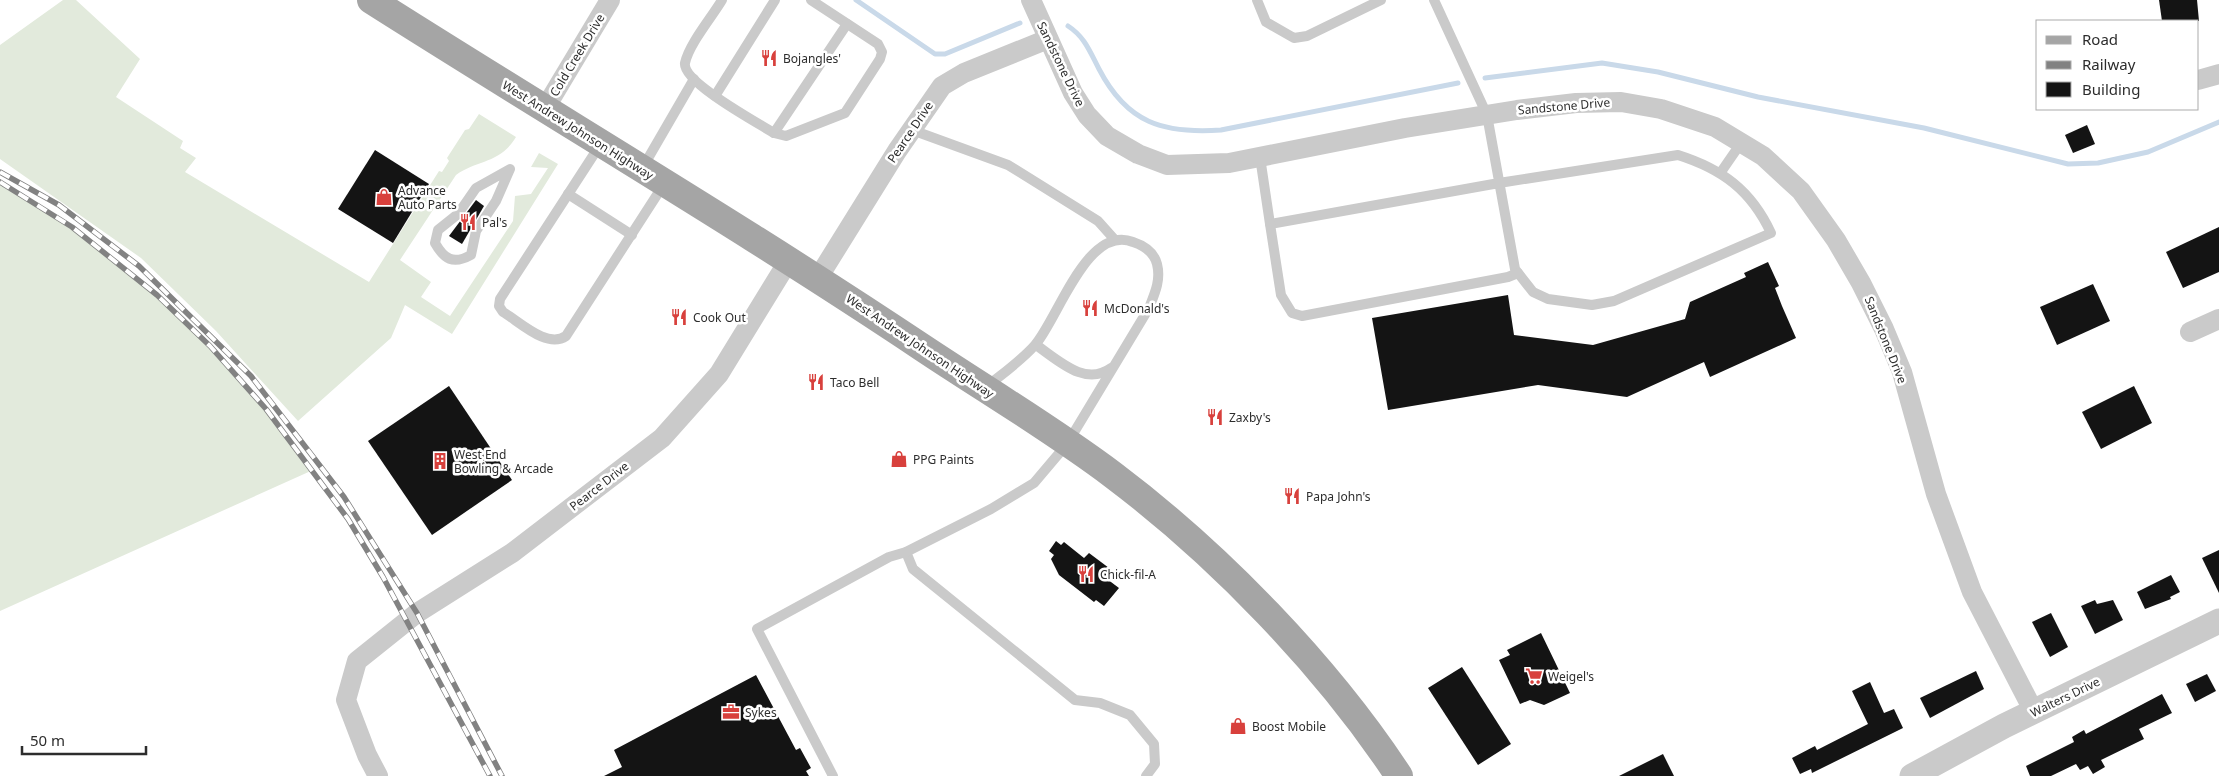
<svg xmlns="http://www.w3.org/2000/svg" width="2219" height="776" font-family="'Noto Sans',sans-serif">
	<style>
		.grass { fill: #e2eadc }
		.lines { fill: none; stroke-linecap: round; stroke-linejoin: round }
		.stream { stroke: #c9d9e9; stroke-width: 5 }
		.building { fill: #141414 }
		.service { stroke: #cacaca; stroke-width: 10 }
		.minor { stroke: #cacaca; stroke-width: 20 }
		.tertiary { stroke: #cacaca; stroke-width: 25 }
		.primary { stroke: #a5a5a5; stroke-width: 28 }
		.rail-casing { stroke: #828282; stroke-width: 5.5 }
		.rail { stroke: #fff; stroke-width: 4; stroke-dasharray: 11; stroke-linecap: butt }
		.labels { text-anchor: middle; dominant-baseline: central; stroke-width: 5; stroke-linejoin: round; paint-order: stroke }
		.street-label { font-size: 12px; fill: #2d2d2d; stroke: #fff }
		.poi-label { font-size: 12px; fill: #2d2d2d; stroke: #fff; text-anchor: start }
	</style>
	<rect width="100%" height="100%" fill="#fff"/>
	<g class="grass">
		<path d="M63,0H76L140,59L116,97L183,141L180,148L196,158L185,172L369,282L439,171L442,172L449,161L447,158L465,130L469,129L479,114L516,137C500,164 478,159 456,175L400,260L431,282L421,297L450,316L513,221L515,196L531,194L548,168L531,167L539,153L558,164L452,334L405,305L391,338L298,421L216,331L141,258L0,159V45Z"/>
		<path d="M0,182C55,216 108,252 157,295C216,346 265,408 313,470L0,611Z"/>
	</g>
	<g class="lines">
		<g class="stream">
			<polyline points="856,0 935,54 945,54 1020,23"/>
			<path d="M1068,26C1085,37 1090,52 1099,69C1127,123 1163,134 1221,130L1458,83"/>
			<polyline points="1485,78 1602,63 1658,72 1758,97 1924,128 2068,164 2098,163 2148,152 2219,122"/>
		</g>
	</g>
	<g class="building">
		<polygon points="2159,0 2197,0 2199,21 2162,21"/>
		<polygon points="2087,125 2095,144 2073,153 2065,135"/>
		<polygon points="375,150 429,184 393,243 338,209"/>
		<polygon points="476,200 484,206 462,244 449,236"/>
		<polygon points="2219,227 2219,272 2183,288 2166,252"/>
		<polygon points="1768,262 1779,286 1775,288 1782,306 1796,338 1710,377 1704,362 1627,397 1538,385 1388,410 1372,318 1508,295 1514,335 1593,345 1685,319 1690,302 1746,277 1744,273"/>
		<polygon points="2093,284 2110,321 2057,345 2040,307"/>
		<polygon points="449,386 512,480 432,535 368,441"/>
		<polygon points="2134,386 2152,423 2101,449 2082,412"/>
		<polygon points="1056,541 1061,545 1064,542 1084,558 1089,553 1113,571 1107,579 1119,588 1104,606 1096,600 1094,602 1059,575 1051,559 1054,555 1049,551"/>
		<polygon points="2219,550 2219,593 2202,558"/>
		<polygon points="2171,575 2180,592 2170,597 2171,599 2145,609 2137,592"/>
		<polygon points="2095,600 2097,604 2113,600 2123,620 2095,634 2081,606"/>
		<polygon points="2051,613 2068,647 2050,657 2032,622"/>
		<polygon points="1541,633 1570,693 1544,705 1530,700 1520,704 1499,660 1510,655 1507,650"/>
		<polygon points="1462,667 1511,744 1478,765 1428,688"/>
		<polygon points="1976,671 1984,689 1930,718 1920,698"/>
		<polygon points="2207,674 2216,691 2195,702 2186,684"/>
		<polygon points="756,675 796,750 800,748 811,768 806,771 809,776 604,776 622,767 614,750"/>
		<polygon points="1870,682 1884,713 1894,709 1903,728 1812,773 1811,769 1800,774 1792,758 1815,746 1817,750 1868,724 1852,691"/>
		<polygon points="2162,694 2172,713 2139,729 2144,739 2101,760 2105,767 2093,774 2088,766 2080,770 2076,764 2051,776 2030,776 2026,766 2074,742 2072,737 2084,730 2086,734"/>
		<polygon points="1663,754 1674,776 1619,776"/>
	</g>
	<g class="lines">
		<g class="service">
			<path d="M722,0C712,17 689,44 685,63C682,82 758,123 774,133L786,136L845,113L880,59L882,52L878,44L811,0"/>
			<polyline points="1257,0 1266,22 1294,38 1307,36 1381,0"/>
			<polyline points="715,96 775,0"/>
			<polyline points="912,130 1008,165 1098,221 1115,240"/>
			<polyline points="774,133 847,24"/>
			<path d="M600,145L500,299L499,306L503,312C520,322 547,349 566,336L664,184"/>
			<path d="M1260,157L1270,224L1499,183L1678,155C1722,169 1751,190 1771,233L1614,301L1592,305L1548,299L1533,292L1515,269L1487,115L1434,0"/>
			<polyline points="643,167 694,79"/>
			<path d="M510,169L496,201L476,231L471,255C453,265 444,259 435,243L438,230L458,214L476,188Z"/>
			<polyline points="1721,172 1741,143"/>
			<polyline points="568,194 632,235"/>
			<polyline points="1270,224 1281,295 1292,313 1302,316 1508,277 1518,273"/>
			<path d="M1036,345C1058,360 1085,387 1111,368"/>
			<polyline points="906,552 913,569 1075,700 1100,703 1130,715 1154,744 1155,764 1146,776"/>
			<path d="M833,776L757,629L889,557L906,552L991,509L1034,483L1067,444L1149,308C1155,293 1161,280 1157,264C1154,252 1145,246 1133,242C1087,224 1058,319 1035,345C1021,361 1002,374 985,388"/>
		</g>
		<g class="minor">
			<polyline points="1031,0 1073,93 1087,115 1107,136 1138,154 1167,165 1229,163 1405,128 1517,110 1576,103 1621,102 1661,109 1715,127 1763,156 1801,191 1836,240 1861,283 1884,329 1902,372 1936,494 1972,592 2034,712"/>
			<polyline points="2198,80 2219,74"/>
			<polyline points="544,110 610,0"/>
			<polyline points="818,278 897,151 942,86 964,73 1048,39"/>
			<polyline points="2190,332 2219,319"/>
			<polyline points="378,776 367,755 346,700 357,661 417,613 512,553 662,438 719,374 789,260"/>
		</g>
		<polyline class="tertiary" points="1912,776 2004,726 2219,621"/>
		<path class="primary" d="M371,0C555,117 742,227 923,348C986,390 1052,429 1113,475C1218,554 1326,665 1399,776"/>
		<g class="rail-casing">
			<g id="rail">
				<polyline points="0,172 59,205 139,266 251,376 344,497 417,613 502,776"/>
				<polyline points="0,182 72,227 157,295 210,346 266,409 348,519 383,577 490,776"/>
			</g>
		</g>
		<use href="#rail" class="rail"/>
	</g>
	<defs>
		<g id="restaurant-bare" transform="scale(1.35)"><path d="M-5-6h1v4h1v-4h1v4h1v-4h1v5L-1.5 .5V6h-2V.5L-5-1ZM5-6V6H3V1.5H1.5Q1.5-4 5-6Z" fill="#d8403c" stroke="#fff" stroke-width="2.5" paint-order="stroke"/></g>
		<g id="shop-bare" transform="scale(1.35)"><path d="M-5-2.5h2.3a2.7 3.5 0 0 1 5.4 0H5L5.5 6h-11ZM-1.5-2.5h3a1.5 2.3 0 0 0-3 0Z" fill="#d8403c" stroke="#fff" stroke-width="2.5" paint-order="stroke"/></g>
		<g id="building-bare" transform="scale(1.35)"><path d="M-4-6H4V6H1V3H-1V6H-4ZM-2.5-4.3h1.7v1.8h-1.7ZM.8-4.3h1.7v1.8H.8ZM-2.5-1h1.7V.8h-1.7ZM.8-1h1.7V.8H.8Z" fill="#d8403c" stroke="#fff" stroke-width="2.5" paint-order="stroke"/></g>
		<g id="supermarket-bare" transform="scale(1.35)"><path d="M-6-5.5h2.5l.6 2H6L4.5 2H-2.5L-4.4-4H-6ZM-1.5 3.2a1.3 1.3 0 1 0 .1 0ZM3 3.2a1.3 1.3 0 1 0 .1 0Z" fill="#d8403c" stroke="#fff" stroke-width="2.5" paint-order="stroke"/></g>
		<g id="office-bare" transform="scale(1.35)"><path d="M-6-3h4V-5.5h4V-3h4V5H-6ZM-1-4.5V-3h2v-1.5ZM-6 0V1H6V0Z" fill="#d8403c" stroke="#fff" stroke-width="2.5" paint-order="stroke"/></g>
	</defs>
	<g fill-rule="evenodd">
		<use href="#restaurant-bare" x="769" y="58"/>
		<use href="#shop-bare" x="384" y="197"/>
		<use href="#restaurant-bare" x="468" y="222"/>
		<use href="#restaurant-bare" x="1090" y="308"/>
		<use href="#restaurant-bare" x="679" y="317"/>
		<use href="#restaurant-bare" x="816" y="382"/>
		<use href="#restaurant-bare" x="1215" y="417"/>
		<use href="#shop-bare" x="899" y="459"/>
		<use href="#building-bare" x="440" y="461"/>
		<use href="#restaurant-bare" x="1292" y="496"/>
		<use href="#restaurant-bare" x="1086" y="574"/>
		<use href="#supermarket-bare" x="1534" y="676"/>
		<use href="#office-bare" x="731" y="712"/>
		<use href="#shop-bare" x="1238" y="726"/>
	</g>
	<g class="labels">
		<g class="street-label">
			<text transform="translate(577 55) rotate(-59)">Cold Creek Drive</text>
			<text transform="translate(1061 64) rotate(64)">Sandstone Drive</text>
			<text transform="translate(1564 106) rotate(-5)">Sandstone Drive</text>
			<text transform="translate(578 130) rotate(32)">West Andrew Johnson Highway</text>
			<text transform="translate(910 132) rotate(-56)">Pearce Drive</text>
			<text transform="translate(1886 340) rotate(68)">Sandstone Drive</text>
			<text transform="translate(920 346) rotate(34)">West Andrew Johnson Highway</text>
			<text transform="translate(599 486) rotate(-38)">Pearce Drive</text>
			<text transform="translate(2065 697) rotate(-26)">Walters Drive</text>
		</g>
		<g class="poi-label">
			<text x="783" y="58">Bojangles'</text>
			<text x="398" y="190">Advance<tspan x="398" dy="14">Auto Parts</tspan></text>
			<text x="482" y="222">Pal's</text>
			<text x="1104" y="308">McDonald's</text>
			<text x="693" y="317">Cook Out</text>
			<text x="830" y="382">Taco Bell</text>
			<text x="1229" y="417">Zaxby's</text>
			<text x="454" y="454">West End<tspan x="454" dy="14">Bowling &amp; Arcade</tspan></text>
			<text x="913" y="459">PPG Paints</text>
			<text x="1306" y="496">Papa John's</text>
			<text x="1100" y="574">Chick-fil-A</text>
			<text x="1548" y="676">Weigel's</text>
			<text x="745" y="712">Sykes</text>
			<text x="1252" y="726">Boost Mobile</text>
		</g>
	</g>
	<rect x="2036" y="20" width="162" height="90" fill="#ffffff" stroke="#ababab"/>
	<rect x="2046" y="36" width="25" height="8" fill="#a5a5a5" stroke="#ababab"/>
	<text x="2082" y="45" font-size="15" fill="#2d2d2d">Road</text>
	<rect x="2046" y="61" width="25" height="8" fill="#828282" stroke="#ababab"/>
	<text x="2082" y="70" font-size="15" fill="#2d2d2d">Railway</text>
	<rect x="2046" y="82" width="25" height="15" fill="#141414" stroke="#ababab"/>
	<text x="2082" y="95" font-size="15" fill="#2d2d2d">Building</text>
	<path d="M22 746v8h124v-8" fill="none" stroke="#2d2d2d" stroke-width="2.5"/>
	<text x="30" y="746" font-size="15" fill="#2d2d2d" stroke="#ffffff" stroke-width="4" paint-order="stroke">50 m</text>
</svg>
